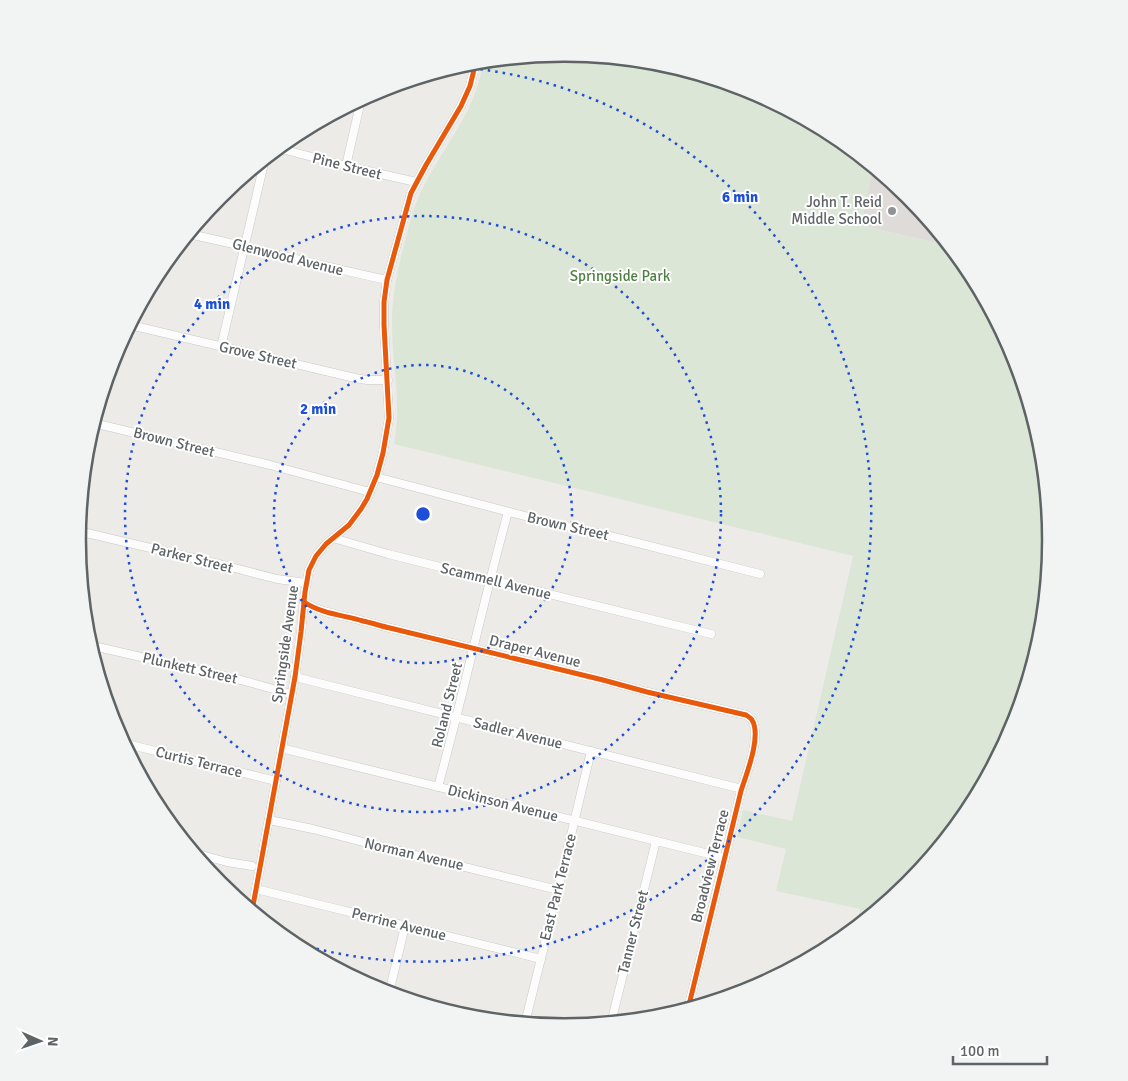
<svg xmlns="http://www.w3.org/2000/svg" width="1128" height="1081" font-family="Signika,sans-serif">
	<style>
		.education { fill: #dedbd8 }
		.green { fill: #dbe6d6 }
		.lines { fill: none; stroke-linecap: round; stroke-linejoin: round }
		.minor-casing { stroke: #cac9c8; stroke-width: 9 }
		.minor { stroke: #fcfcfc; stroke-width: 8 }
		.cycleway-casing { stroke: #fff; stroke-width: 8 }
		.cycleway { stroke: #e8590c; stroke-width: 5 }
		.ring { fill: none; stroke: #1d4ed8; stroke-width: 2.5; stroke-dasharray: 2.5 5 }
		.poi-dot { fill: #909393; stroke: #fff; stroke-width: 2 }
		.labels { text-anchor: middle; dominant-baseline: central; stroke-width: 4; stroke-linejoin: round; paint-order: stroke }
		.street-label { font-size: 15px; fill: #5e6365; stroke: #fff }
		.poi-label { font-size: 15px; fill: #5e6365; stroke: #fff; text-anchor: end }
		.park-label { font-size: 15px; fill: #4c8141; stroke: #fff }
		.rim { fill: none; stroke: #5e6365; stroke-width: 2.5 }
		.centre { fill: #1d4ed8; stroke: #fff; stroke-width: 2.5 }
		.ring-label { font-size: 15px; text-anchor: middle; font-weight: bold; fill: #1d4ed8; stroke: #fff; stroke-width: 4; stroke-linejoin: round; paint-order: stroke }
	</style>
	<rect width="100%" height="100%" fill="#edebe8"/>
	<polygon class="education" points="873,167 908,197 949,246 861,225"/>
	<path class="green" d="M564,54L659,63L751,91L835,136L873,167L861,225L949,246L969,270L1014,355L1041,446L1051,541L1041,636L1014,727L969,811L908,885L856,928L860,909L776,891L786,849L737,837L743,810L792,821L853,556L394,444C402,402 392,365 392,323C392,289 401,255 410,222C421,180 449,147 469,108C476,93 480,78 484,62Z"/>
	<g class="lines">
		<g class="minor-casing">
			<g id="minor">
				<polyline points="278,148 346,166 416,182"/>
				<polyline points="346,166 361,100"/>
				<path d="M189,234C255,248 321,266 387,280"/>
				<polyline points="130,325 355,378 367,380 388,380"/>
				<polyline points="221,347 265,159"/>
				<polyline points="93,423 270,465 370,492"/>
				<polyline points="376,477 540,520 622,539 760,574"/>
				<polyline points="78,531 227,566 277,579 306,583"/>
				<polyline points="333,538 388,554 456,571 711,634"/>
				<path d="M304,602C322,614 343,615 363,621C372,623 381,626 390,628L603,680L647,692L746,715C749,717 751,718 752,720C762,736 746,775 741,791L688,1009"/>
				<polyline points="89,645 241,680 291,694"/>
				<polyline points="295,677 742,789"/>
				<polyline points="123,743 276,781"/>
				<polyline points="281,748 725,858"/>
				<path d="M438,787C463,696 483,603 508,512"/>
				<polyline points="269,820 313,829 363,842 558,890"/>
				<polyline points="194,853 227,862 252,866"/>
				<polyline points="256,889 541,959"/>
				<polyline points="252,911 295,677 301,632 305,592 309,570 316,556 326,544 349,525 361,509 367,499 377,475 383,453 389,418 384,325 384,302 387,280 411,193 426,165 461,106 470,86 476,62"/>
				<polyline points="389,993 405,926"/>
				<polyline points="525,1023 558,890 591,751"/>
				<polyline points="611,1023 656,841"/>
			</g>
		</g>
		<use href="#minor" class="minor"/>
		<g class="cycleway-casing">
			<g id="cycleway">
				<path d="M304,602C322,614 343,615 363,621C372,623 381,626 390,628L603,680L647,692L746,715C749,717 751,718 752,720C762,736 746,775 741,791L688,1009"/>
				<polyline points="252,911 295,677 301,632 305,592 309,570 316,556 326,544 349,525 361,509 367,499 377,475 383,453 389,418 384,325 384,302 387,280 411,193 426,165 461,106 470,86 476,62"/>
			</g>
		</g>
		<use href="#cycleway" class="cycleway"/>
	</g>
	<g class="ring">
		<circle cx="423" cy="514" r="149"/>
		<circle cx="423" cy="514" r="298"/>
		<path d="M458 67A448 448 0 1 1 292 942"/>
	</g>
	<circle class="poi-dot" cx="892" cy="211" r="5"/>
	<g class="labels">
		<g class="street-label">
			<text transform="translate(347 166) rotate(14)">Pine Street</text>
			<text transform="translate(288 257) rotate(14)">Glenwood Avenue</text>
			<text transform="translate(258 355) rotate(13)">Grove Street</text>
			<text transform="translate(174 442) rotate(14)">Brown Street</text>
			<text transform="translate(568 526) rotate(13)">Brown Street</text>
			<text transform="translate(192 558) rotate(14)">Parker Street</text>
			<text transform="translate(496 581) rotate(14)">Scammell Avenue</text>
			<text transform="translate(285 644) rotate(-82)">Springside Avenue</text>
			<text transform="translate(535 651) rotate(14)">Draper Avenue</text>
			<text transform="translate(190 668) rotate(13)">Plunkett Street</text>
			<text transform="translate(447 705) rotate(-76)">Roland Street</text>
			<text transform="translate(518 733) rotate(14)">Sadler Avenue</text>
			<text transform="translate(199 762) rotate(14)">Curtis Terrace</text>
			<text transform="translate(503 803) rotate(14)">Dickinson Avenue</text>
			<text transform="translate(414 854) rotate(13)">Norman Avenue</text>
			<text transform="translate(710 866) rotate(-76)">Broadview Terrace</text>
			<text transform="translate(558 887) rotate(-76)">East Park Terrace</text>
			<text transform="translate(399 924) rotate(14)">Perrine Avenue</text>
			<text transform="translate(633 932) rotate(-76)">Tanner Street</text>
		</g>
		<g class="poi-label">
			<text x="882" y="202">John T. Reid<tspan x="882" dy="17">Middle School</tspan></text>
		</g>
		<g class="park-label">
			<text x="620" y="276">Springside Park</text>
		</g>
	</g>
	<path d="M0 0H1128V1081H0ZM86 540a478 478 0 1 1 956 0a478 478 0 1 1-956 0Z" fill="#f2f3f3" fill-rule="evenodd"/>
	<path class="rim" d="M86 540a478 478 0 1 1 956 0a478 478 0 1 1-956 0Z"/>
	<circle cx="423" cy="514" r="8" class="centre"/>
	<g class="ring-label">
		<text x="740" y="202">6 min</text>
		<text x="212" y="309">4 min</text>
		<text x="318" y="414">2 min</text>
	</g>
	<g transform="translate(40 1041) rotate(92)" stroke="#ffffff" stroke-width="4" paint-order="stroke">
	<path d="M0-4L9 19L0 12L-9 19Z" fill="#5e6365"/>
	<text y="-8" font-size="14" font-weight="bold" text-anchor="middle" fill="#5e6365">N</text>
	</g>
	<path d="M953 1056v8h94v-8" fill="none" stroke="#5e6365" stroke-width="2.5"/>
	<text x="960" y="1056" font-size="15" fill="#5e6365" stroke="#ffffff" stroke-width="4" paint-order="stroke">100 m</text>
</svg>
